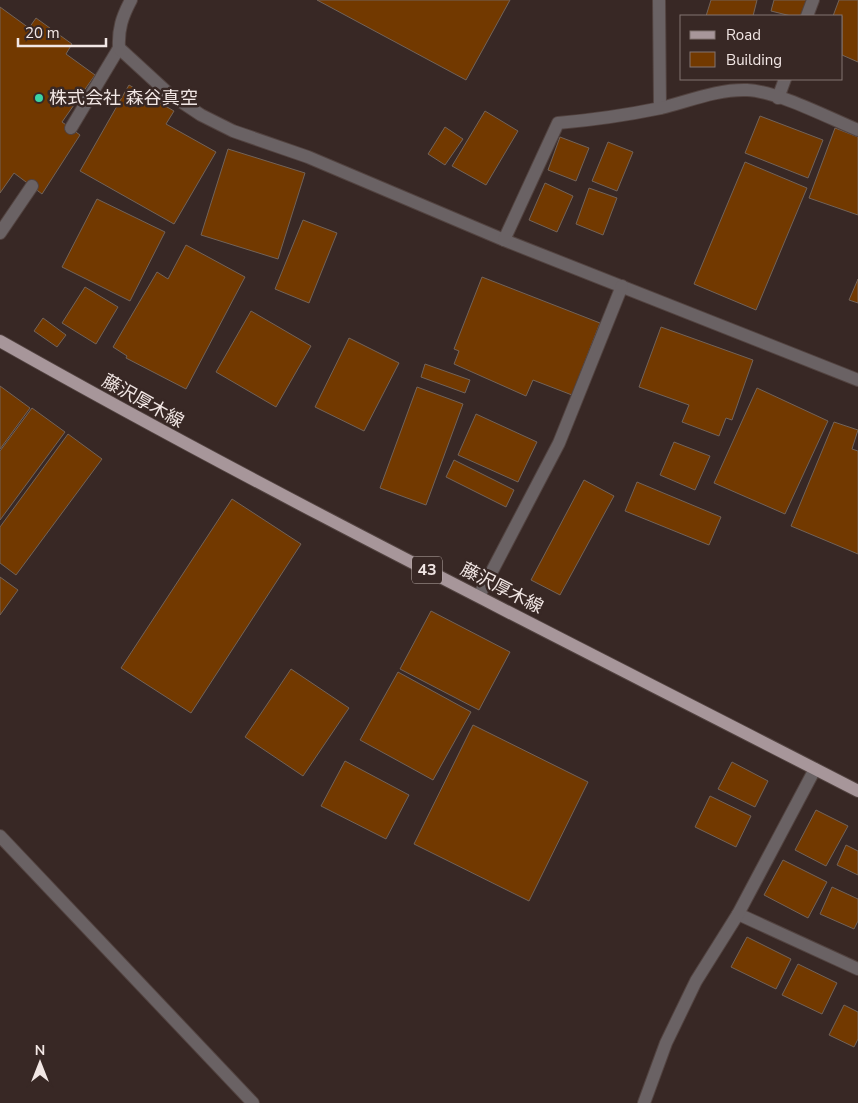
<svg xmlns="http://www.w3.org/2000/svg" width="858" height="1103" font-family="'Nunito Sans','Noto Sans JP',sans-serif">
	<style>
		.building { fill: #723900; stroke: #726359 }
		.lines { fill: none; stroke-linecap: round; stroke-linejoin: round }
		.lane-casing { stroke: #524340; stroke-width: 14 }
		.street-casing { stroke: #524340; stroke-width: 14 }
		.primary-casing { stroke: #524340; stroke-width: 14 }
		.lane { stroke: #6a6264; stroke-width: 12 }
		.street { stroke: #6a6264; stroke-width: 12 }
		.primary { stroke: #a7969a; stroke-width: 12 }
		.poi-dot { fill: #3bd4a4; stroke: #382825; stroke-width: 2 }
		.labels { text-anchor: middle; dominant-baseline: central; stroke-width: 5; stroke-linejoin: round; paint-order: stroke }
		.shield { fill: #382825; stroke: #baaeab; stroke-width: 1 }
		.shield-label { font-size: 16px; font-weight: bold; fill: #f2e7e5 }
		.poi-label { font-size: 18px; fill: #f2e7e5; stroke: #382825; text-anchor: start }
		.street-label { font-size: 18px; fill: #f2e7e5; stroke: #382825 }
	</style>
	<rect width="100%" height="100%" fill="#382825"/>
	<g class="building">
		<polygon points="317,0 510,0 466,80"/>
		<polygon points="711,0 757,0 753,16 706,16"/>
		<polygon points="774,0 808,0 803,16 791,16 771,11"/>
		<polygon points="839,0 858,0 858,62 842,55 842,16 833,16"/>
		<polygon points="0,7 29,28 36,18 72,44 66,54 95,75 62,122 80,135 42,194 14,173 0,193"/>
		<polygon points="129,85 174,111 166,124 216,152 174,224 80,171"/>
		<polygon points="485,111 518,131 486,185 452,166"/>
		<polygon points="760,116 823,140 808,178 745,153"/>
		<polygon points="445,127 463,139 445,165 428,154"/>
		<polygon points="835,128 858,137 858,215 809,198"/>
		<polygon points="560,137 589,148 576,181 548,170"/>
		<polygon points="608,142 633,152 617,191 592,181"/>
		<polygon points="228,149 305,173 278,259 201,235"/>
		<polygon points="745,162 807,188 756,310 694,284"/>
		<polygon points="545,183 573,196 557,232 529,220"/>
		<polygon points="589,188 617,198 603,235 576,224"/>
		<polygon points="97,199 165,232 130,301 62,267"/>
		<polygon points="303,220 337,233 309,303 275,289"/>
		<polygon points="186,245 245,277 186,389 126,358 127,356 113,347 157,272 168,279"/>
		<polygon points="482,277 600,323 572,395 533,380 526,396 454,364 459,351 454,349"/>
		<polygon points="858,279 858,303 849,300"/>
		<polygon points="85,287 118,307 96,344 62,323"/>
		<polygon points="251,311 311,346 276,407 216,372"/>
		<polygon points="43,318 66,335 57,347 34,331"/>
		<polygon points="661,327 753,360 732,420 726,418 719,436 682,422 689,405 639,387"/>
		<polygon points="349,338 399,363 364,431 315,407"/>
		<polygon points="425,364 470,380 465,393 421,377"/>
		<polygon points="0,386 30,408 0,449"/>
		<polygon points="417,387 463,404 426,505 380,488"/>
		<polygon points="757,388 828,421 785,514 714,483"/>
		<polygon points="32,408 65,432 0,520 0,451"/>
		<polygon points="476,414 537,442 518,482 458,455"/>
		<polygon points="834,422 858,430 852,449 858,451 858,554 791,526"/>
		<polygon points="68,434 102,459 16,575 0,563 0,527"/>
		<polygon points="674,442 710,456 695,490 660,475"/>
		<polygon points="454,460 514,490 506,507 446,477"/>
		<polygon points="584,480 614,496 560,595 531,580"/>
		<polygon points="637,482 721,517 709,545 625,511"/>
		<polygon points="232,499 301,544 191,713 121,668"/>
		<polygon points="0,577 18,590 0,615"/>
		<polygon points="431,611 510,652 479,710 400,669"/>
		<polygon points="291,669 349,708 303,776 245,737"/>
		<polygon points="398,672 471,712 433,780 360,740"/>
		<polygon points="473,725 588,782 529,901 414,844"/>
		<polygon points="345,761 409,795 386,839 321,806"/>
		<polygon points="732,762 768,781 755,807 718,789"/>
		<polygon points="710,796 751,816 736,847 695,827"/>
		<polygon points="816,810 848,826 826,866 795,850"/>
		<polygon points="846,845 858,851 858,875 837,865"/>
		<polygon points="783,860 827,882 808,918 764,895"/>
		<polygon points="832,887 858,899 858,921 854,929 820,914"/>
		<polygon points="747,937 791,959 776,989 731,967"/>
		<polygon points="798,964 837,983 822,1014 782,995"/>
		<polygon points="844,1005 858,1012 858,1039 854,1047 829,1035"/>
	</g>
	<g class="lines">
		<g class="lane-casing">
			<g id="lane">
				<polyline points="659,0 660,108"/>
				<polyline points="807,16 813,0"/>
				<polyline points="778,98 785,79"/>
				<polyline points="71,128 119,48"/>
				<polyline points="0,233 32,186"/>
				<polyline points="738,914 858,969"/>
			</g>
		</g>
		<g class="street-casing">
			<g id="street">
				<path d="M131,0C122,17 118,29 119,48L168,93L201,115L233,131L308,157L504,240L858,380"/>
				<path d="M504,240L558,123C593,120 627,115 661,108C689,101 718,89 747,90C777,91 829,118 858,130"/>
				<polyline points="479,596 559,443 622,286"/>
				<polyline points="0,836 253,1103"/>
				<polyline points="644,1103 666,1043 696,981 738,914 815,769"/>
			</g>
		</g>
		<g class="primary-casing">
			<path id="primary" d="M0,341C281,500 571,643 858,791"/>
		</g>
		<use href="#lane" class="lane"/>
		<use href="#street" class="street"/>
		<use href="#primary" class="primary"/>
	</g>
	<circle class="poi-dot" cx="39" cy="98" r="5"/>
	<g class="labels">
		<rect class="shield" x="412" y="556.5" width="30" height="27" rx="4"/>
		<g class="shield-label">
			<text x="427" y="570">43</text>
		</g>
		<g class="poi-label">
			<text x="49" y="98">株式会社 森谷真空</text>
		</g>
		<g class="street-label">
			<text transform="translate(143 401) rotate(29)">藤沢厚木線</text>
			<text transform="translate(502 588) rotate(27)">藤沢厚木線</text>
		</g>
	</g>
	<rect x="680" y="15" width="162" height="65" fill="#382825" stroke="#827472"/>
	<rect x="690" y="31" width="25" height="8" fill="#a7969a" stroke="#827472"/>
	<text x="726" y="40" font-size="15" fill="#f2e7e5">Road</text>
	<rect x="690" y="52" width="25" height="15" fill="#723900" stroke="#827472"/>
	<text x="726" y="65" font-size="15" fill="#f2e7e5">Building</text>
	<g transform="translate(40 1063)" stroke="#382825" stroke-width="4" paint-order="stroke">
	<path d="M0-4L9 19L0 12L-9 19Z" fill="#f2e7e5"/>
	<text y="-8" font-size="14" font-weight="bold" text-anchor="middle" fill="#f2e7e5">N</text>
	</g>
	<path d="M18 38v8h88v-8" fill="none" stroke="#f2e7e5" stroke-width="2.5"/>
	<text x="25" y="38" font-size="15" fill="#f2e7e5" stroke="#382825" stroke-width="4" paint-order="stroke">20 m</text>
</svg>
